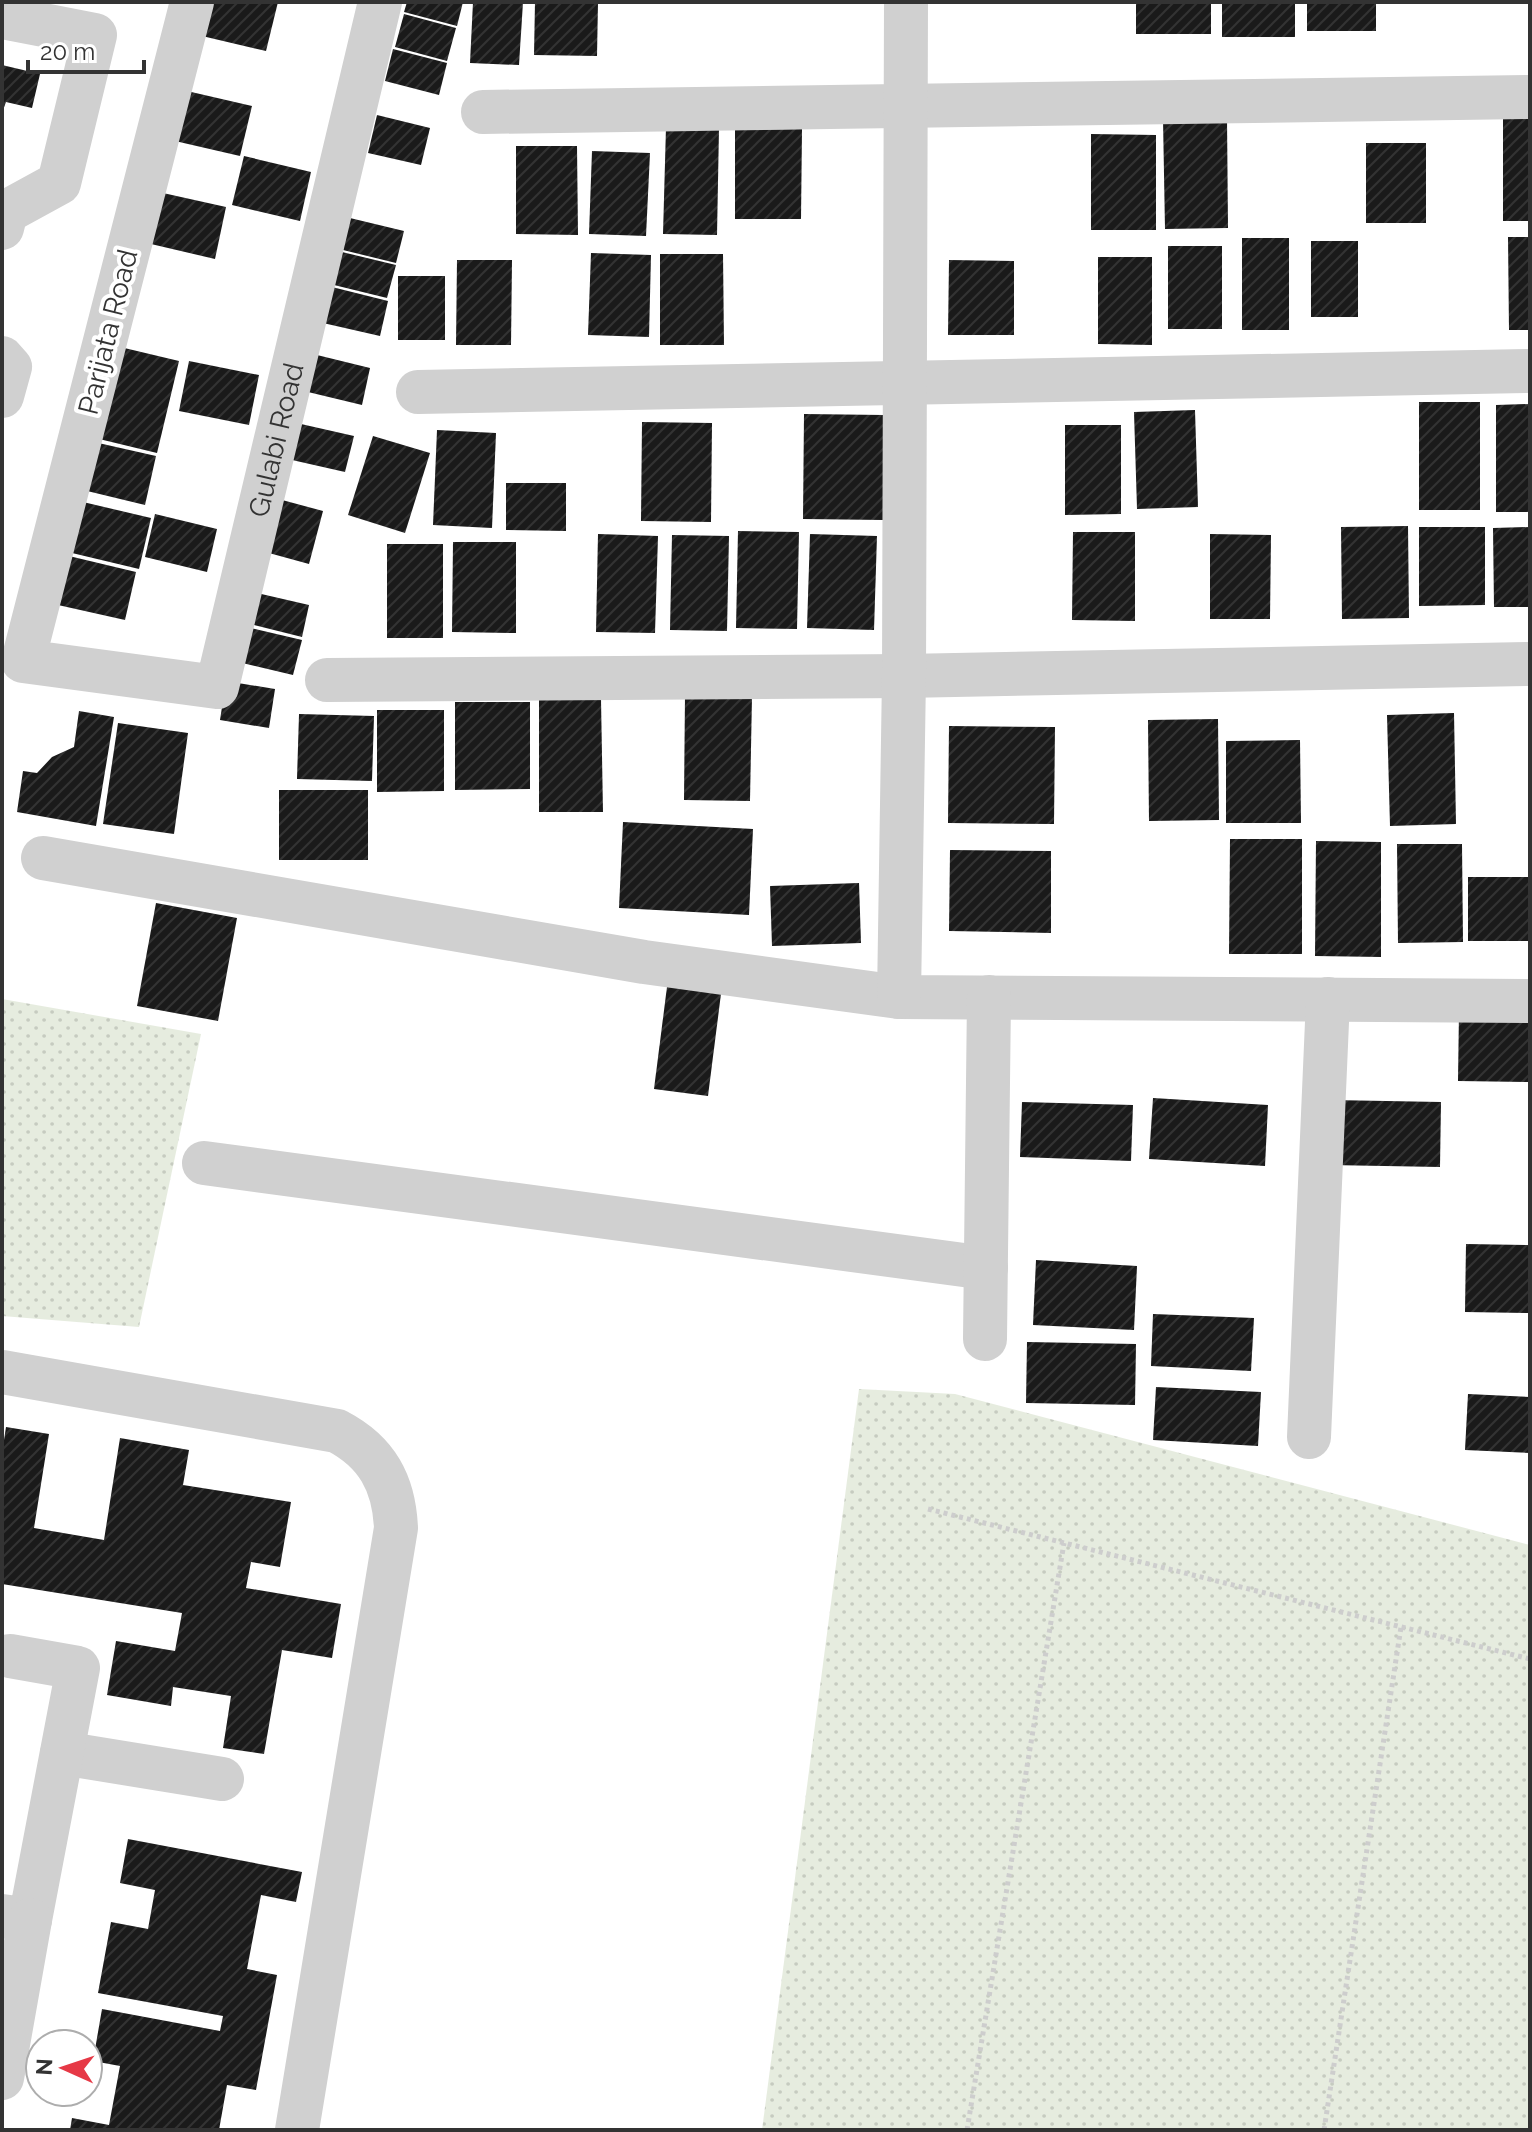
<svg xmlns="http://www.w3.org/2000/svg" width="1532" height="2132" font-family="Raleway,sans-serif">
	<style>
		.green { fill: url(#green-dots) }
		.building { fill: url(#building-hatch) }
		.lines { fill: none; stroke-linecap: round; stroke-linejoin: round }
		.path { stroke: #cdcdcd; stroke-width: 5; stroke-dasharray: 4 4; stroke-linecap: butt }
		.minor { stroke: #d0d0d0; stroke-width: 44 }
		.labels { text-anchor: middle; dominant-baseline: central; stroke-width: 8; stroke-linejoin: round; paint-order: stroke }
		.street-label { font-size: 28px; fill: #333; stroke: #fff }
	</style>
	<defs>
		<pattern id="green-dots" width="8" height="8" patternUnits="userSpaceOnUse" patternTransform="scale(2)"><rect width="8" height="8" fill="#e6ecdf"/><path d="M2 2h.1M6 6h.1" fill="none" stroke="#c6cbc0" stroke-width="1.8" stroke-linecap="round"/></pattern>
		<pattern id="building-hatch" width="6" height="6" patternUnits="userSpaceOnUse" patternTransform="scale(2)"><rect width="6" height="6" fill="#1a1a1a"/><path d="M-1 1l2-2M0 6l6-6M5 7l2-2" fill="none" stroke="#333"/></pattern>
	</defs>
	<rect width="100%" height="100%" fill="#fff"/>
	<g class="green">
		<polygon points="2,999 201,1034 139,1327 2,1316"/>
		<polygon points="859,1389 955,1394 1530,1545 1530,2130 762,2130"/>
	</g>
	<g class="building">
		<polygon points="209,2 278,2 266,51 202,36"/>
		<polygon points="407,2 463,2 457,26 404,12"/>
		<polygon points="473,2 523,2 519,65 470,63"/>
		<polygon points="535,2 598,2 597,56 534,55"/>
		<rect x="1136" y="2" width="75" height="32"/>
		<rect x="1222" y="2" width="73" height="35"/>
		<rect x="1307" y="2" width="69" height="29"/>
		<polygon points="404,14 456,28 447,61 395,47"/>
		<polygon points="393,49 447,63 439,95 385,81"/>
		<polygon points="2,65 40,74 32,108 6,102 2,113"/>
		<polygon points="187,91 252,106 240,156 175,141"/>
		<rect x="1503" y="114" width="27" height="107"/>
		<polygon points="377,115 430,128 421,165 368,153"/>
		<polygon points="1227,118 1228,228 1165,229 1163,119"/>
		<polygon points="666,127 719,128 717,235 663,234"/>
		<polygon points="802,129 801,219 735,219 735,130"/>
		<polygon points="1091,134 1156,135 1156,230 1091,230"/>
		<rect x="1366" y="143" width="60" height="80"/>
		<polygon points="516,146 577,146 578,235 516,234"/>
		<polygon points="592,151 650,153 646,236 589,234"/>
		<polygon points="244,156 311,172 300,221 232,205"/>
		<polygon points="163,193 226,207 215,259 151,244"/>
		<polygon points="350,218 404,231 396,263 343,250"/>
		<polygon points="1508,237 1530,237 1530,330 1509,330"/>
		<rect x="1242" y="238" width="47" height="92"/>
		<rect x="1311" y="241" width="47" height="76"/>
		<rect x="1168" y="246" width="54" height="83"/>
		<polygon points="342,252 396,265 387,298 334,285"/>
		<polygon points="591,253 651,255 649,337 588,335"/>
		<polygon points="660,254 723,254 724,345 660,345"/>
		<polygon points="1098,257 1152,257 1152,345 1098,344"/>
		<polygon points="457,260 512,260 511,345 456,345"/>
		<polygon points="949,260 1014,261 1014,335 948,335"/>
		<rect x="398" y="276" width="47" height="64"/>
		<polygon points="332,287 388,301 380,336 323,323"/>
		<polygon points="116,346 179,361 157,453 95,438"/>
		<polygon points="317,355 370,368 362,405 308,392"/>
		<polygon points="189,361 259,375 249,425 179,411"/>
		<rect x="1419" y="402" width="61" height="108"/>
		<polygon points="1530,404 1530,512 1496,512 1496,405"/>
		<polygon points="1195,410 1198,507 1137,509 1134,412"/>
		<polygon points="804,414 884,415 883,520 803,519"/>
		<polygon points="642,422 712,423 711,522 641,521"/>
		<polygon points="301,424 354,436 345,472 292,460"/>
		<polygon points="1065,425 1121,425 1121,514 1065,515"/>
		<polygon points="437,430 496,433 492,528 433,525"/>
		<polygon points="373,436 430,453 405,533 348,515"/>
		<polygon points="94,442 156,456 145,505 83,490"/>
		<polygon points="506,483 566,483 566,531 506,530"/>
		<polygon points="271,497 323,511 309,564 258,550"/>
		<polygon points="83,502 151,518 139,569 72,553"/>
		<polygon points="155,514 217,529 207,572 145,557"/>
		<polygon points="1408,526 1409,618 1342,619 1341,527"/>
		<polygon points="1419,527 1485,527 1485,605 1419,606"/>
		<polygon points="1530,527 1530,607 1494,607 1493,528"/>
		<polygon points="738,531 799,532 797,629 736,628"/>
		<polygon points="1073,532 1135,532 1135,621 1072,620"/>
		<polygon points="598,534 658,536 655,633 596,632"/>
		<polygon points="810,534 877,536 874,630 807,628"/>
		<polygon points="1210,534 1271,535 1270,619 1210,619"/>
		<polygon points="672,535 729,536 727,631 670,630"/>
		<polygon points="453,542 516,542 516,633 452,632"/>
		<rect x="387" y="544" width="56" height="94"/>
		<polygon points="69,556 136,572 125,620 58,605"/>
		<polygon points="257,593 309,605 302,637 250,624"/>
		<polygon points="247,627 302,640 293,675 238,662"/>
		<polygon points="226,681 275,689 269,728 220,720"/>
		<polygon points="685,695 752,696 750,801 684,800"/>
		<polygon points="601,699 603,812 539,812 539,700"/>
		<polygon points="455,702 530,702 530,789 455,790"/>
		<polygon points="377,710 444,710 444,791 377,792"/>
		<polygon points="79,711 114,717 96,826 17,812 23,771 37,773 52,757 74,747"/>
		<polygon points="1454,713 1456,824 1390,826 1387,715"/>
		<polygon points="299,714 374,716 372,781 297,779"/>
		<polygon points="1218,719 1219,820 1149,821 1148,720"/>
		<polygon points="118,723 188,733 174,834 103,824"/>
		<polygon points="949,726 1055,727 1054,824 948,823"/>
		<polygon points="1300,740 1301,823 1226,823 1226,741"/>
		<rect x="279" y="790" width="89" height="70"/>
		<polygon points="623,822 753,829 749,915 619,908"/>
		<polygon points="1230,839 1302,839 1302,954 1229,954"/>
		<polygon points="1316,841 1381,842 1381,957 1315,956"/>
		<polygon points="1397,844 1462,844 1463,942 1398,943"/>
		<polygon points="950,850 1051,851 1051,933 949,931"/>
		<rect x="1468" y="877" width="62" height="64"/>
		<polygon points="859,883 861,943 772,946 770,886"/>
		<polygon points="156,903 237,918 218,1021 137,1006"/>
		<polygon points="668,979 722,986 708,1096 654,1089"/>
		<polygon points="1459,1011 1530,1012 1530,1082 1458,1081"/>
		<polygon points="1153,1098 1268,1105 1265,1166 1149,1159"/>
		<polygon points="1331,1100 1441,1102 1440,1167 1329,1165"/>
		<polygon points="1022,1102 1133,1105 1131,1161 1020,1157"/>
		<polygon points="1466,1244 1530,1245 1530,1313 1465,1312"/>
		<polygon points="1036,1260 1137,1266 1134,1330 1033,1325"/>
		<polygon points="1153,1314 1254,1318 1251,1371 1151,1366"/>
		<polygon points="1027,1342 1136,1344 1135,1405 1026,1403"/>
		<polygon points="1156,1387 1261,1392 1258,1446 1153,1440"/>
		<polygon points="1468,1394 1530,1397 1530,1453 1465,1450"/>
		<polygon points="6,1427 49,1434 34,1528 104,1540 120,1438 189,1450 183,1485 291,1502 280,1567 251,1562 246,1588 341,1604 332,1658 282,1650 264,1754 223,1748 231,1696 173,1687 171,1706 107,1695 116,1641 175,1651 182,1613 2,1584 2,1453"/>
		<polygon points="128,1839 302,1872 296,1902 261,1895 247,1969 277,1975 256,2090 227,2085 219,2130 70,2130 72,2118 109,2125 120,2066 93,2061 102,2009 220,2031 223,2016 98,1993 111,1922 148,1929 155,1890 120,1883"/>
	</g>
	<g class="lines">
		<g class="path">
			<polyline points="928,1509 1530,1659"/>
			<polyline points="967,2130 1064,1543"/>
			<polyline points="1324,2130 1401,1627"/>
		</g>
		<g class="minor">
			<path id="s1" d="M192,2L23,661L217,687L380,2"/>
			<polyline points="2,17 95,35 59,183 6,212 2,228"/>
			<polyline points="483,112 1530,97"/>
			<polyline points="2,358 10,367 2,396"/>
			<polyline points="418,392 1530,371"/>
			<polyline points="327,680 904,676 1530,664"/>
			<polyline points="43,858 644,962 899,997 1530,1001"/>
			<polyline points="899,997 904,676 906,2"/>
			<polyline points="204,1163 986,1268"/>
			<polyline points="985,1339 989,997"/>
			<path d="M2,1372L337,1431C377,1452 394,1483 396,1528L297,2130"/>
			<polyline points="1309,1437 1328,999"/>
			<polyline points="62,1753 222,1779"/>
			<polyline points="2,1916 30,1920 78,1668 10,1656"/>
			<polyline points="2,2078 30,1920"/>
		</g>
	</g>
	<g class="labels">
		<g class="street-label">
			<text transform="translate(108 332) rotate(-76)">Parijata Road</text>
			<text stroke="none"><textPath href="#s1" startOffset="1130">Gulabi Road</textPath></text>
		</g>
	</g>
	<rect width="1532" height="2132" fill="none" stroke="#333333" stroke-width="8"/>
	<g transform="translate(64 2068) rotate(273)"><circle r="38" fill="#ffffff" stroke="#adadad" stroke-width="2"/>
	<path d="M0-6L14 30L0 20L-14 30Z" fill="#e63946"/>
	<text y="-12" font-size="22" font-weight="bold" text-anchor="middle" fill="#333333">N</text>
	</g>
	<path d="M28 60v12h116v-12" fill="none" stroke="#333333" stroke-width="4"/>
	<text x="40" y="60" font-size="24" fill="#333333" stroke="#ffffff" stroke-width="6" paint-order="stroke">20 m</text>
</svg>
